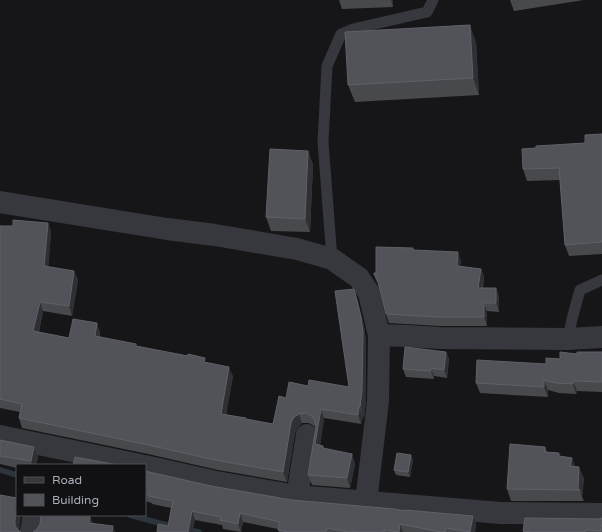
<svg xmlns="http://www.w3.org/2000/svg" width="602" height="532" font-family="'Varela Round',sans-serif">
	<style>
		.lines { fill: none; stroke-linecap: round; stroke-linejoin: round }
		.stream { stroke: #2c353c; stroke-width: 5.5 }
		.lane { stroke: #37383d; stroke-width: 11 }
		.street { stroke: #37383d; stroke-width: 22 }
		.wall { fill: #47494d }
		.shaded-wall { fill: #2f3033 }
		.building { fill: #525359; stroke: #5f6168 }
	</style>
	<rect width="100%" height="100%" fill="#161618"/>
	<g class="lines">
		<g class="stream">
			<polyline points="0,470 17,475"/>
			<polyline points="130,515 159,523 175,527"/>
			<polyline points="186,529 199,532"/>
		</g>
		<g class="lane">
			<polyline points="332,259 323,142 327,66 341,34 353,29 427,12 433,0"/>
			<polyline points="568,339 572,319 580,290 602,280"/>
		</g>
		<g class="street">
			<polyline points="0,202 167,229 215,235 297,249 332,259 359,278 369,293 379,335 378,401 366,502"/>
			<polyline points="379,335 407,336 440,338 568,339 602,337"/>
			<polyline points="0,436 140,465"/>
			<polyline points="145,466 216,482 297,496 501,513 602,514"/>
			<polyline points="297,496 307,435"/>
			<polyline points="31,532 34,515"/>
		</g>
	</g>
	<g class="wall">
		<polygon points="339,0 393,0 393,7 342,9"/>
		<polygon points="510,0 584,0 514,11"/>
		<polygon points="476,42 479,95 355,102 348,85"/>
		<polygon points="602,134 602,254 569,256 565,245 560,180 527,181 523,169 536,148 585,143"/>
		<polygon points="308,151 313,165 310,232 271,231 266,217"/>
		<polygon points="48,223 51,232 48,267 74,271 78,280 72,316 43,311 39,332 69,338 97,323 100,333 100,337 207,363 233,376 226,414 247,420 273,424 286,398 308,386 349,387 354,289 357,298 364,326 366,342 366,400 364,417 363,416 361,424 324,418 320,445 324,449 352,454 355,464 350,488 312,485 308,475 316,427 309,423 302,423 298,427 295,433 287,482 218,470 148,454 22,428 19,418 20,412 0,408 0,226 13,226"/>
		<polygon points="414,251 461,261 460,266 481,269 484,277 483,288 496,288 499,297 499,312 487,311 487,326 440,326 389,323 386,314 379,287 374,274"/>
		<polygon points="446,352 449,359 447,378 434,376 434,379 406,377 403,369"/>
		<polygon points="602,352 602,392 577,391 576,394 559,393 548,390 548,397 480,393 476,383 546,364 560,359 577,354"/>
		<polygon points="0,440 34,447 38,457 36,465 17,465 17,468 0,464"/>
		<polygon points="545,447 547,452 561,457 575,467 584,478 582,497 584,501 511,501 507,489"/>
		<polygon points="411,455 413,460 410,477 396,475 394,470"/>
		<polygon points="145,471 211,486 292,500 476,524 475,532 279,532 278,529 243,522 241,532 223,529 222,525 195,520 168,526 171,508 152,504 152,503 145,501"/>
		<polygon points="602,518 602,532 523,532 523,531"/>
	</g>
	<g class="shaded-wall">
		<polygon points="391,0 393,0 393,7"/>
		<polygon points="470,25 476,42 479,95 473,78"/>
		<polygon points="308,151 313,165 310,232 305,219"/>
		<polygon points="48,223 51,232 48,276 44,266"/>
		<polygon points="458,252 461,261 460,274 457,266"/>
		<polygon points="481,269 484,277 481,297 478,288"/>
		<polygon points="74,271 78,280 72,316 69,306"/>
		<polygon points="496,288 499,297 499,312 496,303"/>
		<polygon points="354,289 357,298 364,326 366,342 366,400 364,417 360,407"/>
		<polygon points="40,302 43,311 37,340 33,331"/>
		<polygon points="484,303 487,311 487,326 484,317"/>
		<polygon points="97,323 100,333 98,345 95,336"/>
		<polygon points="446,352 449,359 447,378 444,370"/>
		<polygon points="229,367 233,376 225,423 221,414"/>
		<polygon points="431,368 434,376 434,379 431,371"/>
		<polygon points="544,380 548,390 548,397 544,387"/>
		<polygon points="573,381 577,391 576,394 573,384"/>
		<polygon points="359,407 363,416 361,424 358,415"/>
		<polygon points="321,409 324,418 319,454 315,444"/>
		<polygon points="299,414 302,423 298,427 295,433 287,482 283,472 291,423 294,417"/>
		<polygon points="34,447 38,457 36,465 33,465 31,461"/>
		<polygon points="352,454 355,464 350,488 347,478"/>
		<polygon points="411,455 413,460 410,477 408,472"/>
		<polygon points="572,458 576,469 570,466"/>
		<polygon points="579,467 584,478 582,497 580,490 578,490"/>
		<polygon points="17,508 17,515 21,515 19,532 15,526 15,519"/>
		<polygon points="192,511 195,520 193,532 188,532"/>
		<polygon points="240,513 243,522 241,532 238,524"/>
		<polygon points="90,515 94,526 89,523"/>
		<polygon points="473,516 476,524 475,532 470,532"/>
		<polygon points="400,524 403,532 399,532"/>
		<polygon points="113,526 115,532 112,532"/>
	</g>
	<g class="building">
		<polygon points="470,25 473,78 348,85 345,32"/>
		<polygon points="602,134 602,242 565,245 559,168 523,169 522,149 536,148 536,146 585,143 585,135"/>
		<polygon points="270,149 308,151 305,219 266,217"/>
		<polygon points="13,220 48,223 44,266 74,271 69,306 40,302 33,331 69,338 73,319 97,323 95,336 136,344 136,346 188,356 188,354 205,358 204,362 229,367 221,414 246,418 246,419 273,424 279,396 286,398 289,382 308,386 309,380 349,387 335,291 354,289 361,317 363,333 362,391 360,407 359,407 358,415 321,409 315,444 323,446 323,448 352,454 347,478 308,475 316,427 315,421 312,416 306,413 299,414 294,417 291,423 283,472 215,460 144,444 19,418 22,404 0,399 0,226 13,226"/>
		<polygon points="376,247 413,248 413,250 458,252 457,266 481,269 478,288 496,288 496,303 484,303 484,317 437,317 386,314 378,282 374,274 374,273 376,273"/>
		<polygon points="405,347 446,352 444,370 431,368 431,371 403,369"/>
		<polygon points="560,352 577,354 577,352 602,352 602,382 573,381 573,384 555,383 544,380 544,387 476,383 477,360 546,364 546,358 560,359"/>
		<polygon points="0,440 34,447 31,461 0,456"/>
		<polygon points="510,444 545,447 545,452 559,453 559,456 572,458 570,466 579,467 578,490 580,490 507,489"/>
		<polygon points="397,453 411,455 408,472 394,470"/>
		<polygon points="75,457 118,465 73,465"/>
		<polygon points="145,471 211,486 292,500 394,509 405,511 405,510 473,516 470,532 446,528 445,532 441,532 400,524 399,532 384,530 384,532 359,532 353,531 353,532 348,532 327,528 326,532 288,532 278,530 280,522 240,513 238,524 220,520 221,517 192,511 188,532 157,532 158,524 168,526 173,501 149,496 150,495 145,494"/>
		<polygon points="0,495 17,498 17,508 15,519 15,526 19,531 21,532 0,532"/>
		<polygon points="41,515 90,515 89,523 113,526 112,532 33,532 37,529 40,524"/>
		<polygon points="525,518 599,519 602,518 602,526 601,525 601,531 585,530 585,532 531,532 523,531"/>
	</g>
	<rect x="16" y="464" width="130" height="52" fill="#111113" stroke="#4d4f55"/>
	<rect x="24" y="477" width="20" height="6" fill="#37383d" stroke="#4d4f55"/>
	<text x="52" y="484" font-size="12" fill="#a8adb8">Road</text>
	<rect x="24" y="494" width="20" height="12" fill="#525359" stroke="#4d4f55"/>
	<text x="52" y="504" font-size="12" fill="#a8adb8">Building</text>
</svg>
